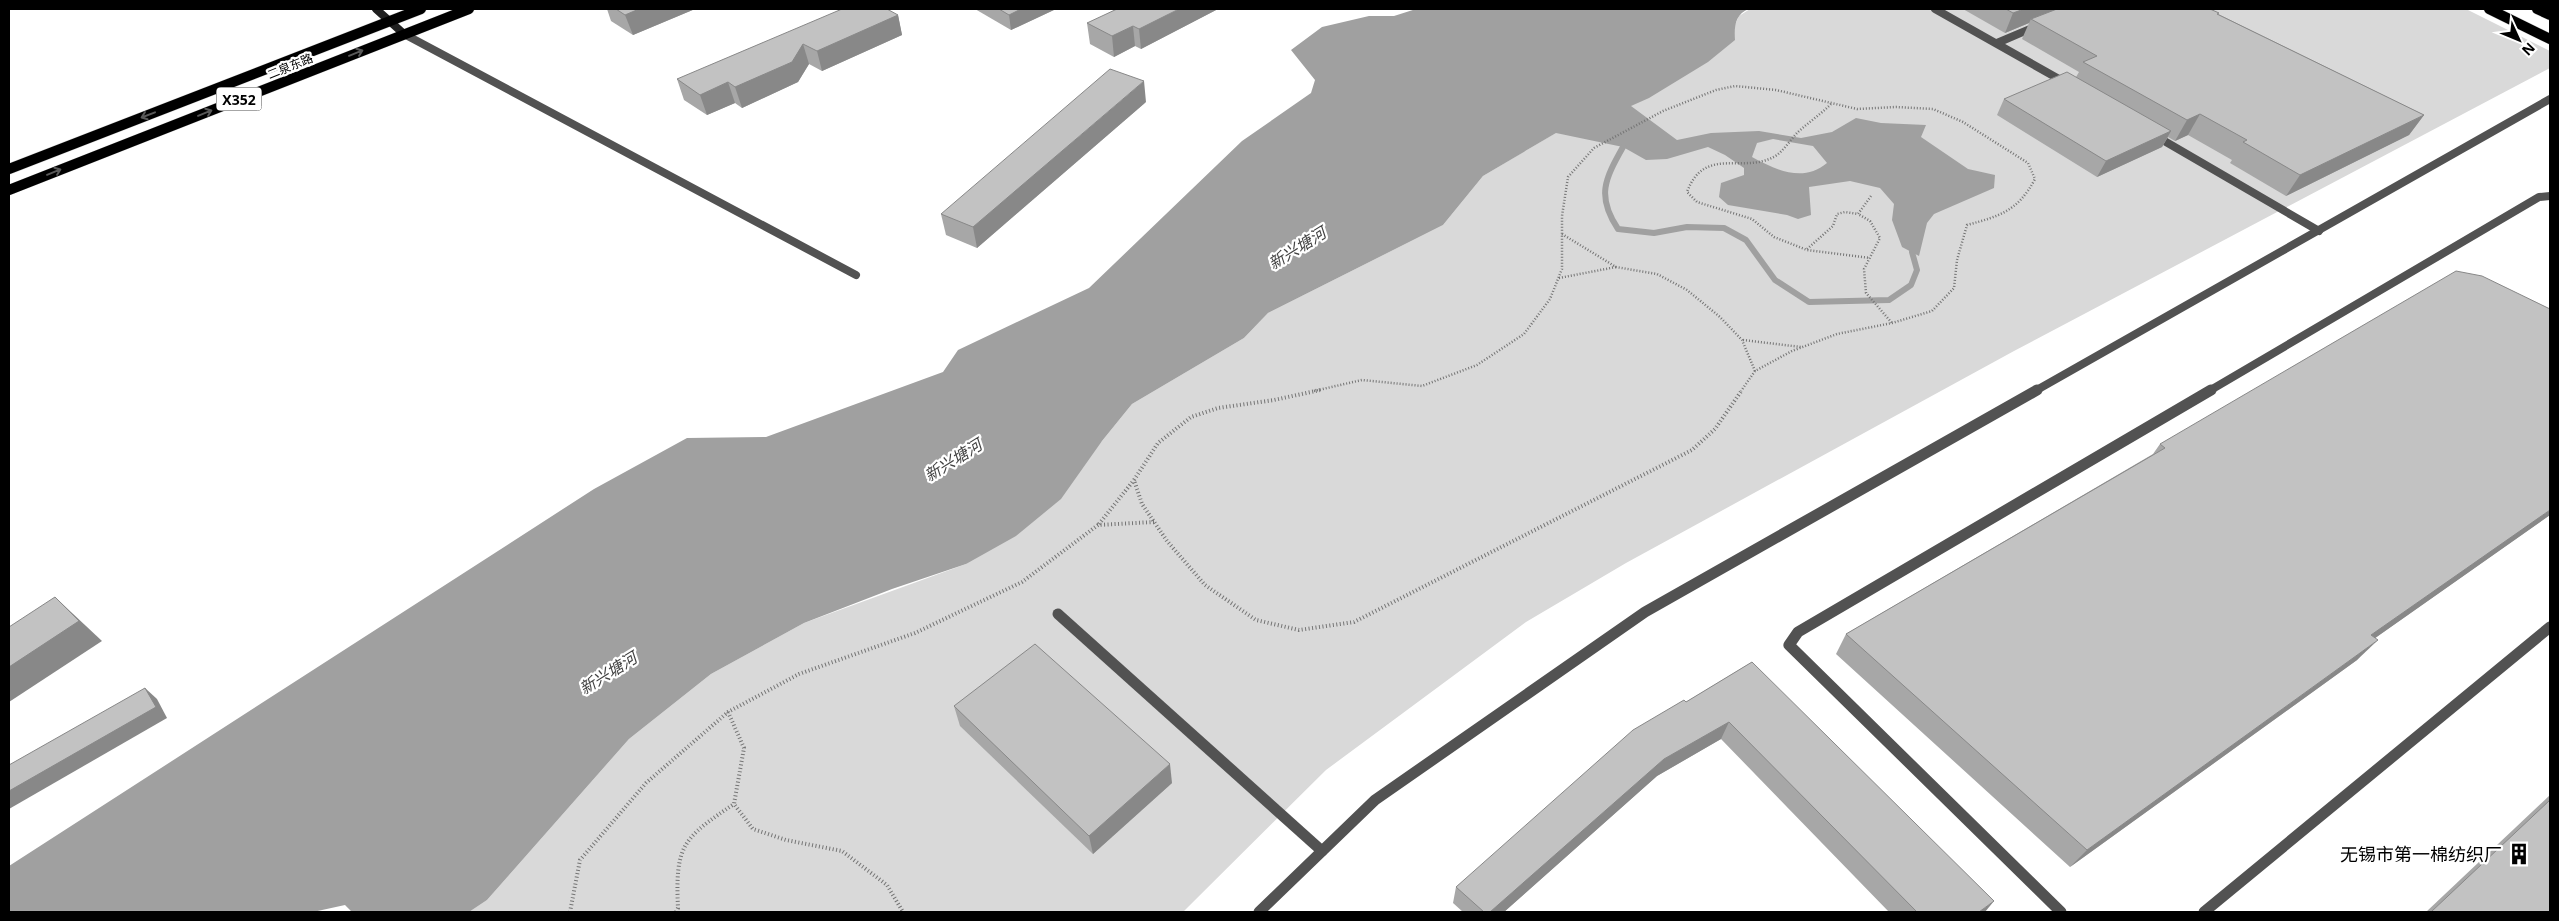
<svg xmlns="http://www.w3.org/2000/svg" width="2559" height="921" font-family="'Open Sans','Noto Sans SC',sans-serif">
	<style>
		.green { fill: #d9d9d9 }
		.water { fill: #a0a0a0; fill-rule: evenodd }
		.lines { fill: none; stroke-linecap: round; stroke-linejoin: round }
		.stream { stroke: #a0a0a0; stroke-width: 6 }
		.primary-casing { stroke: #dbdbdb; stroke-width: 11 }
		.path-far1 { stroke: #747474; stroke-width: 2.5; stroke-dasharray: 1 2; stroke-linecap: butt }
		.path { stroke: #747474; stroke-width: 4; stroke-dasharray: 1 2.5; stroke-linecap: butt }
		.lane-far1 { stroke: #525252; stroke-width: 8 }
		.lane { stroke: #525252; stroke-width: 11 }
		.street-far1 { stroke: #525252; stroke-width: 8 }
		.street { stroke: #525252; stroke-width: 11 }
		.secondary { stroke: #1f1f1f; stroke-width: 8 }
		.primary { stroke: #000; stroke-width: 10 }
		.wall { fill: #a7a7a7 }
		.shaded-wall { fill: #888 }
		.building { fill: #c2c2c2; stroke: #888 }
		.oneway { stroke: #595959 }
		.labels { text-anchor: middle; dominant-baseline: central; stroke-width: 4.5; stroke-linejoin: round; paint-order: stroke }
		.far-street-label { font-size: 12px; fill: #000; stroke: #fff }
		.shield { fill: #fff; stroke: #4c4c4c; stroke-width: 1 }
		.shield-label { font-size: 14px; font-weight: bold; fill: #000 }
		.water-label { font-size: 16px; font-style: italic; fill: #414141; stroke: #fff }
		.near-poi-label { font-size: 18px; fill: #000; stroke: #fff; text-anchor: end }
	</style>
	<rect width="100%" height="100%" fill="#fff"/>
	<polygon class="green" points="1750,9 2466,9 2550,51 2550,68 2014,351 1626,563 1526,622 1326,770 1183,912 469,912 487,900 629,739 711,674 804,623 966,564 1102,441 1132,404 1244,338 1268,313 1443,225 1483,176 1734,27 1739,16"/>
	<path class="water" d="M1416,9H1749C1735,14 1734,27 1735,40L1708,62L1649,98L1631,106L1677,140L1711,133L1759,131L1801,138L1832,132L1856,118L1881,123L1926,125L1921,137L1968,169L1995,175L1994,188L1934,214L1927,223L1919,256L1902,247L1892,220L1894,204L1880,188L1850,181L1809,187L1811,215L1798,219L1787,215L1728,205L1719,197L1721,183L1744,175V168L1725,155L1708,147L1667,159L1646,160L1623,147L1556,133L1483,176L1443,225L1268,313L1244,338L1132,404L1102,441L1061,499L1016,536L966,564L892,589L804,623L711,674L629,739L487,900L469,912H352L345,905L313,912H9V866L594,489L687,438L766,437L943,372L958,350L1089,288L1242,141L1311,93L1315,80L1291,50L1322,27L1369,16H1394ZM1773,139L1813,146L1827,163C1803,183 1776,170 1752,157L1757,143Z"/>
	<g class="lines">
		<path class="stream" d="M1623,147C1605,179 1596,196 1618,229L1654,233L1687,227L1724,228L1746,240L1775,280L1809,302L1889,300L1911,285L1917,270L1912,252"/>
		<g class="primary-casing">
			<g id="primary">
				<polyline points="2489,9 2550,39"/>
				<polyline points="2537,9 2550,15"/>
				<polyline points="9,169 421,9"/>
				<polyline points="9,190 469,9"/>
			</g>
		</g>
		<g class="path-far1">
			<path d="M1831,104C1821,114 1809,122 1798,132C1791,139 1785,149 1777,155C1744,176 1705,144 1687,192L1697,202L1752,219L1774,237L1807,250L1870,258"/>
			<polyline points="1871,196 1858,214 1870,221 1880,238 1864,269 1866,293 1892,323"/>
			<polyline points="1562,234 1616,267 1657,274 1687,290 1720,317 1742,340 1755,371"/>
			<polyline points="1807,249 1833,226 1837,214 1845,212 1858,214"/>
			<polyline points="1559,278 1616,267"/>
			<polyline points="1743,340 1801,347"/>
			<path d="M1314,391L1362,380L1422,386L1477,365L1524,334L1550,299L1562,269V216L1568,177L1594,148L1663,111L1716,90L1735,86L1776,90L1857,109L1896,107L1933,109L1963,122L2028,163L2035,179C2018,211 2000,216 1967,225L1957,260L1954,288L1932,311L1892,323L1837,334L1792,351L1755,371L1741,391"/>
		</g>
		<g class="path">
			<polyline points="1320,390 1274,400 1218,408 1191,417 1158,443 1134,480 1142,504 1167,541 1205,585 1256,620 1299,630 1354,622 1692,450 1715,429 1742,390"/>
			<polyline points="1099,524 1134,480"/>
			<polyline points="728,712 744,748 734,804 753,829 786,840 842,851 887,885 903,912"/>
			<polyline points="570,912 580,860 646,783 728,712 799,674 915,633 1022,582 1098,525 1154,522"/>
			<path d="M676,912L678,908C675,845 683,838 734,804"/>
		</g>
		<g class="lane-far1">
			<polyline points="1935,9 2066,83"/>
			<polyline points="1997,43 2037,26"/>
			<polyline points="2154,135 2319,231"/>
			<polyline points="2209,391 2539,197 2550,196"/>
		</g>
		<g class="lane">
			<polyline points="1058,614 1322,851"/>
			<polyline points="2061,912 1789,645 1798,632 2211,390"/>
			<polyline points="2204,912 2550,627"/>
		</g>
		<g class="street-far1">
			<polyline points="404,34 856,275"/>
			<polyline points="2035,391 2550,99"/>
		</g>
		<polyline class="street" points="1259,912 1375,800 1645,612 2037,390"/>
		<polyline class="secondary" points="376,9 404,34"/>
		<use href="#primary" class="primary"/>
	</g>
	<g class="wall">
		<polygon points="607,9 695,9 633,35 611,21"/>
		<polygon points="975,9 1056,9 1011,30"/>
		<polygon points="1218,9 1141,49 1135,46 1114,57 1090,44 1087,23"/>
		<polygon points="1963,9 2210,9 2218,14 2424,115 2409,135 2286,196 2230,163 2232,160 2188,135 2175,141 2168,137 2162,147 2097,177 1997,115 2004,99 2076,77 2079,72 2022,39 2029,23 2005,33"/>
		<polygon points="898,15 902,35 822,71 809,64 798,82 742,108 735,103 707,115 684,100 677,79"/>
		<polygon points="1146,102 977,248 946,235 941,214"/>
		<polygon points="2160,444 2550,515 2375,638 2357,660 2070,867 1836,654 1846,634 2153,454"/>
		<polygon points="1752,662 1985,912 1889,912 1721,739 1657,776 1504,912 1463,912 1453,903 1456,887 1686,702"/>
		<polygon points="954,706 1172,783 1093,854 960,726"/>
		<polygon points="2550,795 2550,912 2426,912"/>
	</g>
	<g class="shaded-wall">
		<polygon points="639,9 695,9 633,35 625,15"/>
		<polygon points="1021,9 1056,9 1011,30 1009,15"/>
		<polygon points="1179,9 1218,9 1141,49 1139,29"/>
		<polygon points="2024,9 2066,9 2031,19 2029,23 2005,33 2013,13"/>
		<polygon points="898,15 902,35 822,71 817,51"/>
		<polygon points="1133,26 1135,46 1114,57 1112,36"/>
		<polygon points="803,44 809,64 798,82 742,108 735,87"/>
		<polygon points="1144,81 1146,102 977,248 973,227"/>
		<polygon points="728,82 735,103 707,115 700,95"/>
		<polygon points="2200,114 2188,135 2175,141 2187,120"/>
		<polygon points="2424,115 2409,135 2286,196 2300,175"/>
		<polygon points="2171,131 2162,147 2097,177 2106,161"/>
		<polygon points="2550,510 2550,515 2351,655 2371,635"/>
		<polygon points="55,597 102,641 9,702 9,667"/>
		<polygon points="2378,640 2357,660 2070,867 2087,850"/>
		<polygon points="145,688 157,699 167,718 9,809 9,791"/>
		<polygon points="1729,722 1721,739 1657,776 1504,912 1490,912 1664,759"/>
		<polygon points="1170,764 1172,783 1093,854 1089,836"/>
		<polygon points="1994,901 1985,912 1979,912"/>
	</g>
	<g class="building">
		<polygon points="616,9 639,9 625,15"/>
		<polygon points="842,9 887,9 898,15 817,51 803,44 792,62 735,87 728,82 700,95 677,79"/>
		<polygon points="999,9 1021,9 1009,15"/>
		<polygon points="1117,9 1179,9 1139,29 1133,26 1112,36 1087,23"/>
		<polygon points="2006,9 2024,9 2013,13"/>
		<polygon points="2057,9 2210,9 2219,13 2217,14 2424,115 2300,175 2243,142 2247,140 2200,114 2187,120 2083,62 2097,56 2031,19"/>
		<polygon points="1110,69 1144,81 973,227 941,214"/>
		<polygon points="2067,72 2171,131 2106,161 2004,99"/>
		<polygon points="2456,271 2482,276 2550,309 2550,510 2371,635 2378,640 2087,850 1846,634 2165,448 2160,444"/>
		<polygon points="55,597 79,621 9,667 9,627"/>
		<polygon points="1035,644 1170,764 1089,836 954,706"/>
		<polygon points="1752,662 1994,901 1979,912 1917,912 1729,722 1664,759 1490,912 1484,912 1456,887 1633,730 1684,700 1686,702"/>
		<polygon points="145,688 156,707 9,791 9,765"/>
		<polygon points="2550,800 2550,912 2431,912"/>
	</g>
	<defs><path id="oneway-shaft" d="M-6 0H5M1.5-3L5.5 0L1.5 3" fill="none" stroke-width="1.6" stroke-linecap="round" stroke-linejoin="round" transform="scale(1.25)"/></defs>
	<g class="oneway">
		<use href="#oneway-shaft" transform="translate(356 53) rotate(-22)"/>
		<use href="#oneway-shaft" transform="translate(205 113) rotate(-22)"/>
		<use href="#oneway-shaft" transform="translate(148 115) rotate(159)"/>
		<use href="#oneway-shaft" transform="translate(54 172) rotate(-22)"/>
	</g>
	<defs>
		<g id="building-bare" transform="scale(1.725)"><path d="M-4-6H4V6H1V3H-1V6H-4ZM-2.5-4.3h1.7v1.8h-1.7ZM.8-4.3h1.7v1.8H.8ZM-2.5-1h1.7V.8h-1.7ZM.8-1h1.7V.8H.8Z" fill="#000" stroke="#fff" stroke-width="2.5" paint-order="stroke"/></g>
	</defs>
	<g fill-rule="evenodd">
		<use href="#building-bare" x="2519" y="854"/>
	</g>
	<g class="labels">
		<g class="far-street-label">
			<text transform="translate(290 66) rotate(-22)">二泉东路</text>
		</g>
		<rect class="shield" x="216.5" y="87.5" width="45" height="23" rx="4"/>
		<g class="shield-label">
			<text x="239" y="99">X352</text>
		</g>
		<g class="water-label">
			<text transform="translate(1297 248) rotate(-32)">新兴塘河</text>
			<text transform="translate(953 460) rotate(-32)">新兴塘河</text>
			<text transform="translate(608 673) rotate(-32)">新兴塘河</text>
		</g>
		<g class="near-poi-label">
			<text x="2502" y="854">无锡市第一棉纺织厂</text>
		</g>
	</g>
	<rect width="2559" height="921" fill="none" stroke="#000000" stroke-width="20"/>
	<g transform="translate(2519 40) rotate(134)" stroke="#ffffff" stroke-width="4" paint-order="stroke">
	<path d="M0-4L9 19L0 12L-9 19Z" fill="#000000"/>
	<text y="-8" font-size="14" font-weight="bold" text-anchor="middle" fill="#000000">N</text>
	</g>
</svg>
